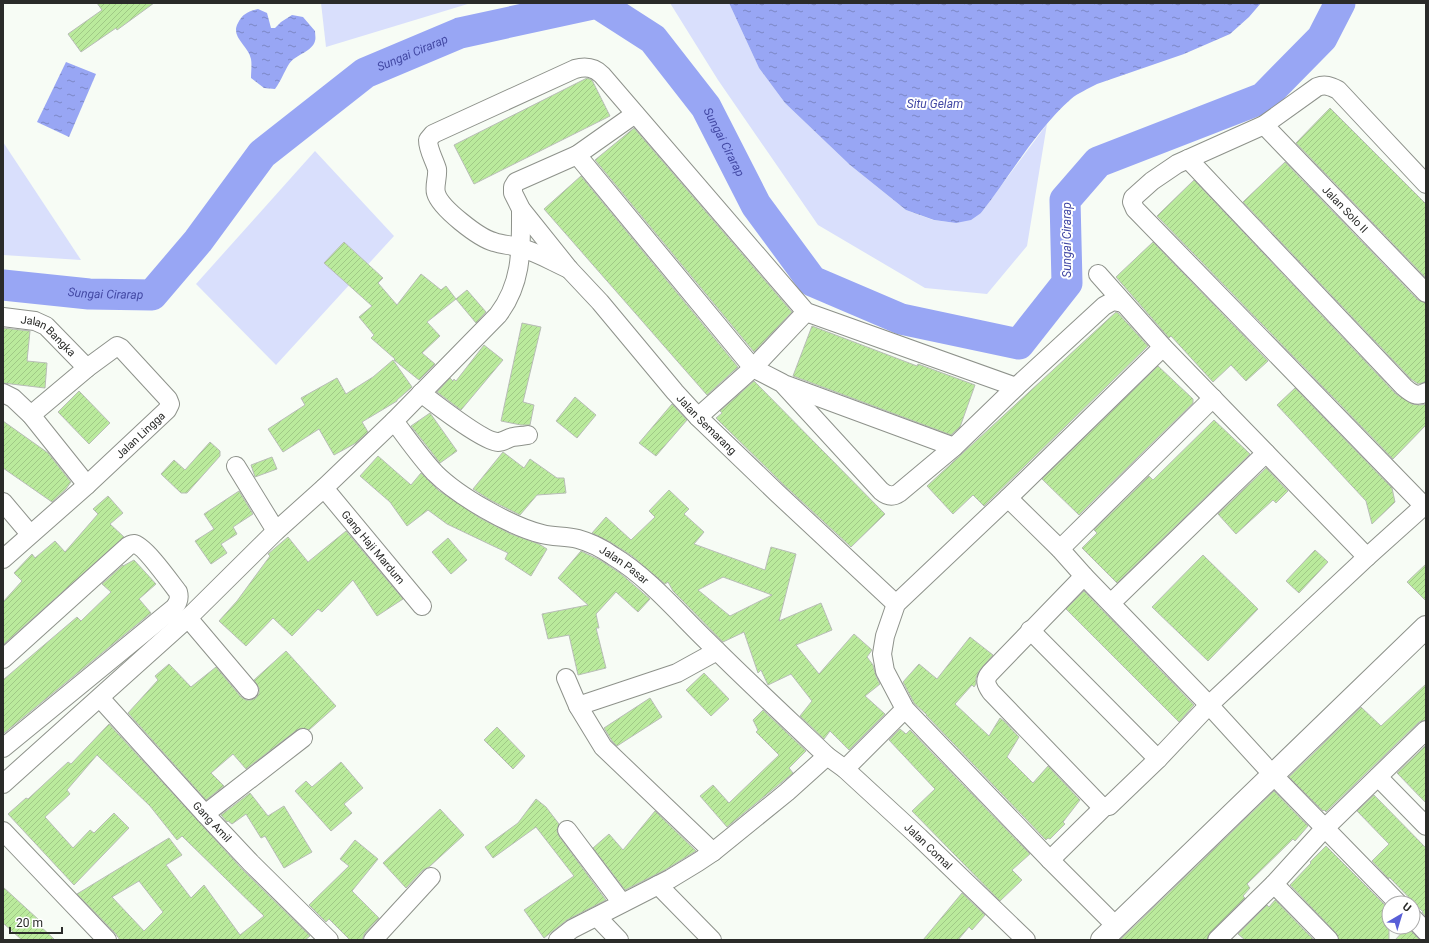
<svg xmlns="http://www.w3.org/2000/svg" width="1429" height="943" font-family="Roboto,sans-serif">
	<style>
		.grass { fill: #d9dffc }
		.water { fill: url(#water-ripples) }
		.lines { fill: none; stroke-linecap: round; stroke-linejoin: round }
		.river { stroke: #98a6f4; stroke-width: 31 }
		.building { fill: url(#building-hatch); stroke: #b8bdb6; fill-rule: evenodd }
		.street-casing { stroke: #8e928b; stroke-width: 20 }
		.secondary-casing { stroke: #8e928b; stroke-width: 24 }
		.street { stroke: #fff; stroke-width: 18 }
		.secondary { stroke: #fff; stroke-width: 22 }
		.labels { text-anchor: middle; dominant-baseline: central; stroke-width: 4; stroke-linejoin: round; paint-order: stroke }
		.street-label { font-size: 11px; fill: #2a2b29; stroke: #fff }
		.water-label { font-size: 12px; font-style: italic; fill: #4349a4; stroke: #fff }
	</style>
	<defs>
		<pattern id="water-ripples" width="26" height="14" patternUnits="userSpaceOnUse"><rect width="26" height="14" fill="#98a6f4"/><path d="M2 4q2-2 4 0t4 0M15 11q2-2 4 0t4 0" fill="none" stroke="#7c87c6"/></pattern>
		<pattern id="building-hatch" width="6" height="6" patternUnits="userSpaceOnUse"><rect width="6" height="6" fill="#baea9c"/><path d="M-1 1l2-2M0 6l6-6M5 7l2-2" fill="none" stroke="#a0c986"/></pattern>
	</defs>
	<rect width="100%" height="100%" fill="#f7fcf5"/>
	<g class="grass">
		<polygon points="321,3 471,3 326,47"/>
		<polygon points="670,3 729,3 759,68 785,103 850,165 906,210 933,220 956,223 981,213 1047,124 1027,246 987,294 925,288 818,225 718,80"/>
		<polygon points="3,142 81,260 3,255"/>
		<polygon points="315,151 394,236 276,365 196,284"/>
	</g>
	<g class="water">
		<path d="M729,3H1261L1249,17L1230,34L1184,54L1097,84C1088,89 1078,93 1071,99C1036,130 1010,176 981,213L971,220L956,223L934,220L906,210L850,165L785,103L759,68Z"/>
		<path d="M258,9L267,13L271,28H275L281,22L292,15L303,17L315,31C315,34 316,38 315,41C312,52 296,54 289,64C284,72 281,81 275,89L264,88L251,78C251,72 252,65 251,59C248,45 230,37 238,23C242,14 249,11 258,9Z"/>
		<polygon points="66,62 96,74 69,137 37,122"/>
	</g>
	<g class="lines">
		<path class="river" id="s1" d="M3,285L89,294L152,295L198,241L262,154L365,73L460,33L597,3L653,39L706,107L756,205L812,281L901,319L1019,344L1067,283L1065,200L1098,162L1263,98L1322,38L1340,3"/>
	</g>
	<g class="building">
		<polygon points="97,3 154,3 117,30 116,28 81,52 68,34 102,10"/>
		<polygon points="587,78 592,80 610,116 474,184 454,145"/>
		<polygon points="1330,108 1426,204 1426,278 1296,143"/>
		<polygon points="634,128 792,312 754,352 595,160"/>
		<polygon points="1285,162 1418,300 1426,303 1426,382 1418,384 1411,379 1243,202"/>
		<polygon points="581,176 738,367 707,395 544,209"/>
		<polygon points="1194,180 1396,394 1412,404 1420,405 1426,404 1426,425 1393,459 1157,216"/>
		<polygon points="344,242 383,278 378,283 397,305 421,274 441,290 446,286 456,299 427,322 440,336 422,353 435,364 419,380 394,360 395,359 371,338 374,335 359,317 372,306 324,263"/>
		<polygon points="1153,242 1268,361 1246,381 1231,365 1213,382 1171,336 1169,338 1116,277"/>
		<polygon points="467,290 486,312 476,323 456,299"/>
		<polygon points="1116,312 1118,313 1148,346 984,506 973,495 953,514 927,486"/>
		<polygon points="522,323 541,327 523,402 534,405 530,425 521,425 501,421"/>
		<polygon points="812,326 917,366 918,364 975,385 960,427 951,435 793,376"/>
		<polygon points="3,328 30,331 27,361 47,363 45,388 3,383"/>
		<polygon points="484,345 503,360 461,410 437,392 450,378 453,381 454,379 456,381"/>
		<polygon points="393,360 412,387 397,400 397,401 362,422 368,432 356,443 334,455 319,429 283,452 268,429 305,405 301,398 337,378 346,394 373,377"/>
		<polygon points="1158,366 1193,399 1193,403 1079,515 1042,479"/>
		<polygon points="754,381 885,514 851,547 784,485 716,418 722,413 720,411"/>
		<polygon points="1295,388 1392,488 1395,502 1372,524 1366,501 1277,405"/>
		<polygon points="79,391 110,423 89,444 58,412"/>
		<polygon points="575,397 596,415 577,438 556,421"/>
		<polygon points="672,404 687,420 656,456 639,443"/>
		<polygon points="430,413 457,451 440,463 411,426"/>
		<polygon points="1214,420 1250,454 1117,583 1082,548 1097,533 1094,530 1149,476 1153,480"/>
		<polygon points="3,421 48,453 71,482 66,489 52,502 3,468"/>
		<polygon points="210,442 220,451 220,456 187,493 181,493 161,474 174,460 185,470"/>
		<polygon points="503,452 524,468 530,459 557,478 564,478 566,493 537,495 520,515 490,500 473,489"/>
		<polygon points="378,456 411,485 421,473 438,490 480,518 511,534 539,544 547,549 531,576 505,559 508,553 447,524 428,510 407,526 390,502 360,476"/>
		<polygon points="272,457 277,469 255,477 251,465"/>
		<polygon points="1266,468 1288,491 1276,503 1273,500 1236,534 1218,514"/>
		<path d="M669,490L689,509L684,514L704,532L694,544L765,570L771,547L796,554L779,621L821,603L832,630L796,645L819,674L854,634L872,650L867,657L873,665L876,676L880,684L865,696L885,714L849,750L830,731L824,739L800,716L812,701L791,674L768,685L761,670L758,673L744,632L723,642L673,591L668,582L665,584L632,556L610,542L592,533L606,517L631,540L655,517L649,511ZM723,577L772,595L730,616L698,590Z"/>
		<polygon points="239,491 253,514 233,527 237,534 221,544 227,553 211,564 195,541 214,529 204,514"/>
		<polygon points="108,496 123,513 110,524 124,537 3,645 3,602 22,581 14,573 32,554 35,558 55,541 65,552 98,514 93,509"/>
		<polygon points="346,531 403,599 377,616 353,580 322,612 318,609 292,636 273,618 246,646 219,621 237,601 270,556 268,554 288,537 308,562"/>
		<polygon points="448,538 467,560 451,574 432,552"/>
		<polygon points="1315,550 1328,562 1299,593 1286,581"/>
		<polygon points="581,551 600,560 620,573 650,599 638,612 616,592 596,614 599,628 596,628 606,668 578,675 569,635 548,639 542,614 588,605 558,578"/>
		<polygon points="1203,555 1258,609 1208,661 1152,607"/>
		<polygon points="134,560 156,584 139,599 151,613 3,734 3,680 77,617 81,621 111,592 102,584 123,565 123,566"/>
		<polygon points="1426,564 1426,601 1407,582"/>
		<polygon points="1084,591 1194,705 1179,722 1066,609"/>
		<polygon points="970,637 993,655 979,671 976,678 976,684 974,687 972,685 955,704 989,736 1000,718 1004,721 1019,737 1007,757 1033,783 1048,766 1080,800 1063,822 1065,824 1050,839 1048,838 1046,840 926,715 927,715 914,703 903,682 919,664 937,679"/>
		<polygon points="286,651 336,706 309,730 302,728 297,730 246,769 233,754 211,773 224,786 206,800 128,713 158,680 155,676 169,664 191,687 216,667 241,697 246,700 251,700 256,698 259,693 259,688 254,680"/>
		<polygon points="704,673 729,699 711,716 686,690"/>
		<polygon points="1426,684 1426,720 1419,722 1326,812 1324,810 1323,811 1289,777 1361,707 1381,726"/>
		<polygon points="650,698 662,717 617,746 612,741 604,728"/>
		<polygon points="763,710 806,751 789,768 793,773 727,827 700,796 713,785 729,803 779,755 756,732 758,730 753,720"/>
		<path d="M109,724L243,870L310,936L305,940H120L115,933L77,894L169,838L182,855L166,865L191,898L204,885L240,935L264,916L182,836L177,840L150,806L97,755L67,790L70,794L45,817L73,848L90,830L94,833L114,813L129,828L74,885L8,814L26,798L28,799L68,762L71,764ZM139,881L163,912L144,931L112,897Z"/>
		<polygon points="497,727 525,756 513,769 484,740"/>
		<polygon points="900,729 906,734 910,730 1030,854 1012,870 1022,880 1000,901 912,811 935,789 889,740"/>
		<polygon points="1426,745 1426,803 1397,773"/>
		<polygon points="341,762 363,788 344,804 352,813 331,831 295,791 306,781 312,787"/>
		<polygon points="1274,791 1308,826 1295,841 1293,839 1247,884 1250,888 1243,896 1245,898 1210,933 1207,940 1120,940"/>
		<polygon points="250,793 268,816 284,806 312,852 284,868 265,836 261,838 246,814 232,824 228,821 227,822 221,815"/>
		<polygon points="1374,795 1426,848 1426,917 1422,912 1423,912 1389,877 1389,879 1372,861 1389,844 1357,811"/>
		<polygon points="536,799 546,807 559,824 557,831 559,836 606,900 567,920 544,938 524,910 574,876 536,827 493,858 485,847 518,823"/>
		<polygon points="440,809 464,835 429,867 423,870 406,888 383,863"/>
		<polygon points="655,811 696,851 665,870 625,890 593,848 609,834 623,850"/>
		<polygon points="355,840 378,859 352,891 379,918 365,933 362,940 350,940 329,919 326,922 309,905 349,866 340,859"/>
		<polygon points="1326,846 1389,909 1389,940 1339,940 1336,933 1290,885 1311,863 1310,862"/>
		<polygon points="3,887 39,920 37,923 55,940 22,940 3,923"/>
		<polygon points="962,893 985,915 972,930 969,927 958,940 923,940"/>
		<polygon points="1275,900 1314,940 1245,940 1238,934 1267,905 1269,907"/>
		<polygon points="1407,927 1420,940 1395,940"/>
	</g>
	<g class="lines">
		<g class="street-casing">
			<g id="street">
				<path id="s2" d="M635,114L577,155L516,182L513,187V193L521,209L569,269L600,302L675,392L698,417L777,493L896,604"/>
				<path id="s3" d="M1264,125L1426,293"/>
				<path d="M577,155L753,368L782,383L881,491C887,496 893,497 899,493L954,447L1016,387L1104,306L1113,301L1123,303"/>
				<path d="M1188,159L1404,387C1411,393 1417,398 1426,392"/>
				<path d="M1426,184L1338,90C1330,86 1325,84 1317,87L1264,125L1177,164L1152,181L1133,198L1132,202L1135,209L1426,508"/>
				<path d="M569,269C553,262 537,252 521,248C512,245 503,245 494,242C479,238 440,208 436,193C434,186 438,177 437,169C434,159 428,150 428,140L433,134L575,69C586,66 594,67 602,75L806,312L1016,387"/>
				<polyline points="1098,274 1163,347 1367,557"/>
				<path id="s4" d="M3,317L35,321L46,326L87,368"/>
				<polyline points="786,385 954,447"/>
				<polyline points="3,393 13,398 31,415 87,485"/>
				<path d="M421,393C434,403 484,442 498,442C503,442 508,438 513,437C518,436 523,436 528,435"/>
				<polyline points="698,417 753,368 806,312"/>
				<path id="s5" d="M394,421C407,438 420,457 435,473C458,496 510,526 542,534C553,537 566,536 578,539C589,542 603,549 613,556C648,577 678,613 707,641C746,680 787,718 827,756L845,769L919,837L1026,940"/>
				<polyline points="236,466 276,531"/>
				<path id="s6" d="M324,488L422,606"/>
				<polyline points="1008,498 1060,549 1084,576 1209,705 1273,775 1398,903"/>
				<polyline points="3,502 30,534"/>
				<polyline points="1060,549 1213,398"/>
				<path id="s7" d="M3,559L87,485L167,410L170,404L168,399L121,348L117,346L87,368L31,415"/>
				<path d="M1084,576L990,673C984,680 986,685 991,692L1099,804L1104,807"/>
				<polyline points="1111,603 1266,453"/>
				<polyline points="188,618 249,690"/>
				<polyline points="1030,630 1158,759"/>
				<path d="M3,659L126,548C128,546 131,544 134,544C144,545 171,583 178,592C180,599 178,603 174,608L3,748"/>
				<polyline points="566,678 578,706 603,747 713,852"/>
				<path id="s8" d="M100,698L205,814L251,863L329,940"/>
				<polyline points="578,706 677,673 717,651"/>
				<polyline points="845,769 905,709"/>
				<polyline points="1378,777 1426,826"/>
				<path d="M3,784L188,618L276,531L324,488L394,421L498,315C523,282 521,248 521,209"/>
				<polyline points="205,814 303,738"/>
				<polyline points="567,830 622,903"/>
				<polyline points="3,831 107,940"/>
				<polyline points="1050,860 1104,807 1109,806 1158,759 1209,705 1367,557 1426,504"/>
				<polyline points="1274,884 1329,940"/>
				<polyline points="658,885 712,940"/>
				<polyline points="597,917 619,940"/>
				<polyline points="1413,918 1426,932"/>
				<polyline points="1116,926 1050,860 905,709 885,671 882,654 885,636 896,604 1008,498 1163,347"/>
				<polyline points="373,940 431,877"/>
				<polyline points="558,940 572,929 670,879 698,862 713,852 787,792 827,756"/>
				<polyline points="1217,940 1274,884 1324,829 1426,730"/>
			</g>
		</g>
		<g class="secondary-casing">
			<polyline id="secondary" points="1102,940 1426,627"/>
		</g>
		<use href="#street" class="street"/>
		<use href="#secondary" class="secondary"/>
	</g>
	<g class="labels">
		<g class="street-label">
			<text stroke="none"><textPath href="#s3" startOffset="117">Jalan Solo II</textPath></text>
			<text stroke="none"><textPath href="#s4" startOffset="51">Jalan Bangka</textPath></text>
			<text stroke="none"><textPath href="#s2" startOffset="452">Jalan Semarang</textPath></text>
			<text stroke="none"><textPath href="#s7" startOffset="185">Jalan Lingga</textPath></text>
			<text stroke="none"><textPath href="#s6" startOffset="77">Gang Haji Mardum</textPath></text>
			<text stroke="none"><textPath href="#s5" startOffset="280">Jalan Pasar</textPath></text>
			<text stroke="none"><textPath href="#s8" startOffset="167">Gang Amil</textPath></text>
			<text stroke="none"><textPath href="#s5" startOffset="695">Jalan Comal</textPath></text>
		</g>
		<g class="water-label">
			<text stroke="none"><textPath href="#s1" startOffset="511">Sungai Cirarap</textPath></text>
			<text x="935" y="104">Situ Gelam</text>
			<text stroke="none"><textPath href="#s1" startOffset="895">Sungai Cirarap</textPath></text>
			<text transform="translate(1067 240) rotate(-90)">Sungai Cirarap</text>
			<text stroke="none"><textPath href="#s1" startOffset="103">Sungai Cirarap</textPath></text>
		</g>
	</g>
	<rect width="1429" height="943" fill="none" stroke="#2a2b29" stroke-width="8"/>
	<g transform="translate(1401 915) rotate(38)"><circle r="19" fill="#ffffff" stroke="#aaaaa9"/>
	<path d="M0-3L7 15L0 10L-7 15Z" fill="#585fd7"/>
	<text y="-6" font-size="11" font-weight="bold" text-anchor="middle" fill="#2a2b29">U</text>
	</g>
	<path d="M10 927v6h52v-6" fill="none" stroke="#2a2b29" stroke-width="2"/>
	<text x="16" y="927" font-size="12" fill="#2a2b29" stroke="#ffffff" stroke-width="3" paint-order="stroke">20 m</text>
</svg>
